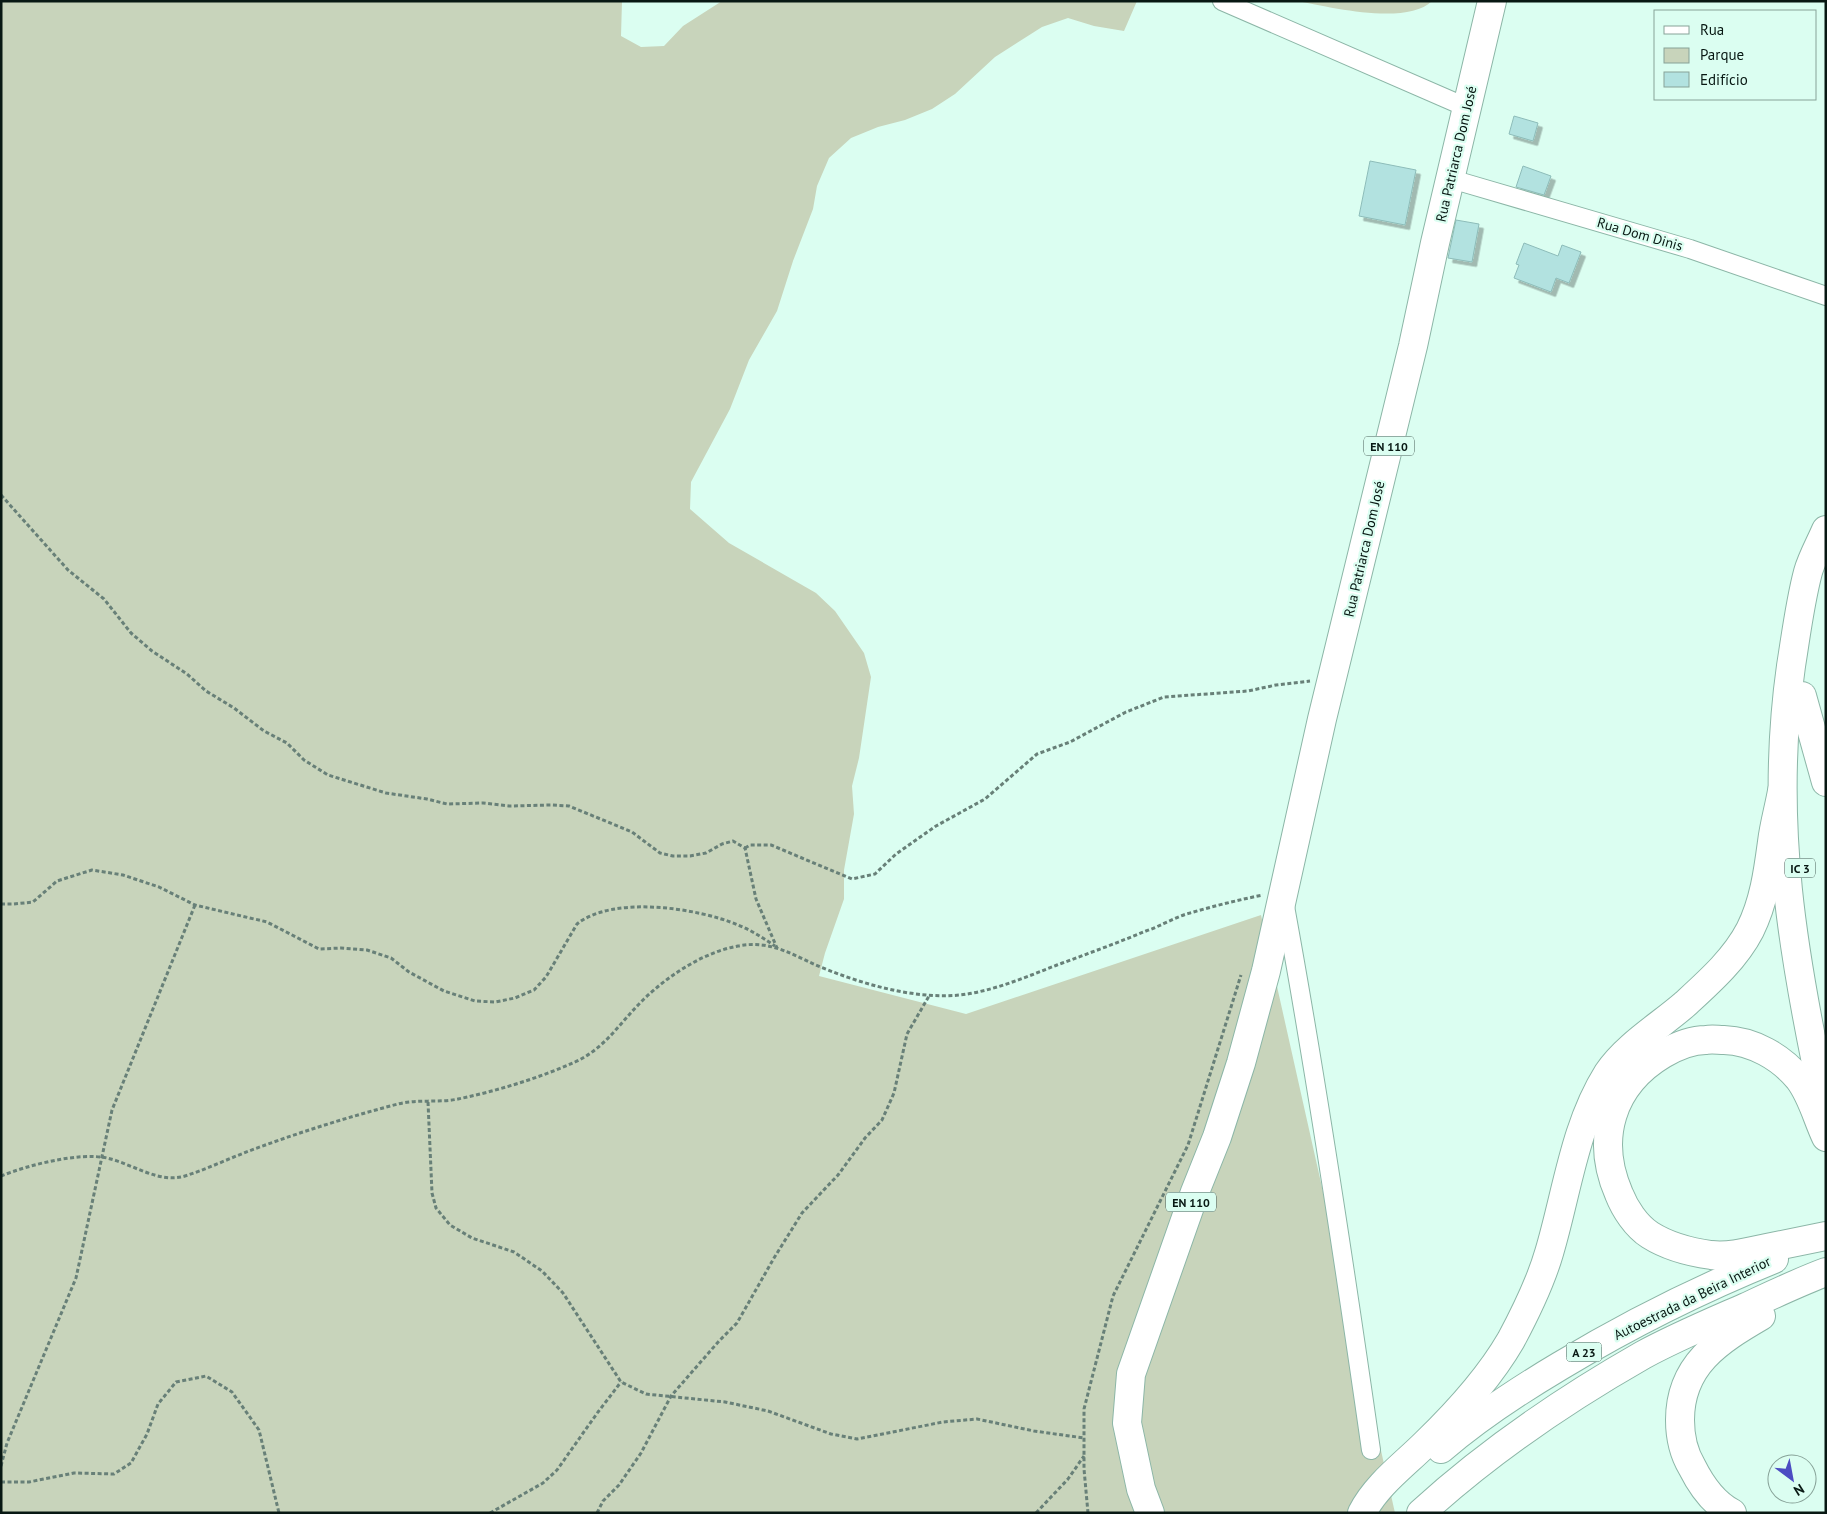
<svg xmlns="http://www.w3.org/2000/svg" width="1827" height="1514" font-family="'PT Sans',sans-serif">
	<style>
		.green { fill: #c8d4bb }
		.building { fill: #b2e2e0; stroke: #8dbcb9; filter: url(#shadow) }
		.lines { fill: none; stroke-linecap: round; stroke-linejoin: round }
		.street-casing { stroke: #8cb6a7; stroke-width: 20 }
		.primary-casing { stroke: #8cb6a7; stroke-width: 30 }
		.highway-casing { stroke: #8cb6a7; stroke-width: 30 }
		.path { stroke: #688078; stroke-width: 3; stroke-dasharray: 4 2.5; stroke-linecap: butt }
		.street { stroke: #fff; stroke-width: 18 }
		.primary { stroke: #fff; stroke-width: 28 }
		.highway { stroke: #fff; stroke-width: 28 }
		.labels { text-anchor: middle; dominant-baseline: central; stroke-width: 4.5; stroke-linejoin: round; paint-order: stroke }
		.shield { fill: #dbfef1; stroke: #475d56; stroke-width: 1 }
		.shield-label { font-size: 12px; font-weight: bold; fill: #081813 }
		.street-label { font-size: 14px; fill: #081813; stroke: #dbfef1 }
	</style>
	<defs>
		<filter id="shadow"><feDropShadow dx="4.5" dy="4.5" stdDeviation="0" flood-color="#0004"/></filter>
	</defs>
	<rect width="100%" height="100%" fill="#dbfef1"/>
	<g class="green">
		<polygon points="1,1 622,1 621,36 641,47 664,46 683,26 722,1 1137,1 1124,31 1094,26 1068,18 1042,27 995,57 955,94 932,109 905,120 878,127 851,138 829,158 817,186 813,209 793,261 777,311 749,360 730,409 691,482 690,509 729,543 816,593 835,611 864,653 871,677 859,758 852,786 854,814 844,870 844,899 825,953 819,976 966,1014 1261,915 1395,1513 1,1513"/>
		<path d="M1297,1H1432C1407,26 1329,7 1297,1Z"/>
	</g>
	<g class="building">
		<polygon points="1514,116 1538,123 1533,141 1509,134"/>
		<polygon points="1370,161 1416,170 1405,225 1359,216"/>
		<polygon points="1523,166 1551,176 1544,195 1516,187"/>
		<polygon points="1456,220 1479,224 1472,262 1448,258"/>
		<polygon points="1524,243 1558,256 1562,245 1581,252 1569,283 1556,278 1551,292 1514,278 1519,265 1516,264"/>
	</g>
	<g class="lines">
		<g class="street-casing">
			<g id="street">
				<polyline points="1222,1 1468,108"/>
				<polyline points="1451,179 1690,249 1826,296"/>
				<path d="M1285,906C1318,1087 1345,1268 1371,1450"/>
			</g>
		</g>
		<g class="primary-casing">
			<polyline id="primary" points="1150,1513 1141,1489 1127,1423 1131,1374 1195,1192 1217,1137 1241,1063 1266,971 1322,719 1413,346 1435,243 1492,1"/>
		</g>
		<g class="highway-casing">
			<g id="highway">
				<polyline points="1802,696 1826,782"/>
				<path d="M1826,1110C1793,958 1769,821 1791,666C1796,635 1800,602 1808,572C1812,558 1820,544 1826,530"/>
				<path d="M1826,1137C1817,1118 1812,1096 1799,1079C1781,1057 1753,1041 1724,1040C1718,1040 1712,1039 1706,1040C1691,1040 1675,1047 1663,1054C1611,1085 1595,1139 1619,1194C1625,1209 1636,1226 1650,1235C1669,1247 1689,1252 1711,1255C1730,1257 1748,1252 1767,1248C1786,1244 1806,1240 1826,1236"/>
				<path d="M1441,1449C1478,1417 1518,1391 1560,1366C1628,1325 1700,1289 1774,1259"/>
				<path d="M1362,1513C1376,1485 1404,1465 1426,1443C1457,1413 1489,1378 1511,1340C1526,1312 1540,1284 1549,1253C1567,1193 1574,1127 1608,1073C1626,1046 1661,1025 1685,1004C1709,982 1735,959 1750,930C1764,902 1768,872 1772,842C1774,825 1779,808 1782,791"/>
				<path d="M1421,1513C1489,1451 1564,1400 1643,1355C1676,1337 1712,1322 1746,1307C1772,1295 1799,1282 1826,1272"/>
				<path d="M1732,1513C1713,1503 1701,1485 1692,1467C1683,1452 1680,1437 1680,1420C1680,1365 1718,1341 1761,1316"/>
			</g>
		</g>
		<g class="path">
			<polyline points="1,495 68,570 104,599 131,633 152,651 187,674 206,691 234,708 264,731 287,743 304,760 328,775 386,793 427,799 447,804 483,803 509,806 551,805 569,806 632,832 660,853 673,856 690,856 706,853 722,844 733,841 745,848 756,899 777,948"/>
			<polyline points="745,848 750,845 771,845 852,879 875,874 896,854 936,826 985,799 1037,754 1070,742 1126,712 1164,697 1248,691 1276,685 1310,681"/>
			<path d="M1,904H14L33,902L57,881L92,870L123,875L159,887L195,905L267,922L319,949L341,948L367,950L391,958L409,972L444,991L475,1001L495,1002L515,998L534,990L546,977L577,924C613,895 698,908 738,925C751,930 763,938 775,946"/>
			<polyline points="428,1102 432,1193 436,1208 450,1225 472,1238 514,1252 542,1271 563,1293 621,1382 646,1394 725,1402 768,1411 831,1434 857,1439 943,1422 977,1419 1034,1431 1084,1438"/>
			<path d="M1,1176C28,1165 79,1152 107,1158C133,1164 159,1184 185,1176C207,1169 228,1159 249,1151C297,1133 348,1117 398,1104C417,1099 439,1103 458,1099C497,1091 539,1078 575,1062C606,1048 621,1021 644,999C669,975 704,952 738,946C774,939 796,958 828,970C869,986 916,999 960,995C994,991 1026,977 1057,965C1087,954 1117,943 1146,931C1161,926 1175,917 1190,913C1214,906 1238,900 1263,895"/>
			<polyline points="1,1466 7,1443 76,1278 112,1110 195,905"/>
			<polyline points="1,1482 29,1482 74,1473 114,1474 131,1463 147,1434 158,1404 176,1382 206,1376 232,1392 259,1430 279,1513"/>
			<polyline points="490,1513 543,1483 557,1470 598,1412 621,1382"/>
			<polyline points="597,1513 603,1501 619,1485 641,1453 671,1396 719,1341 737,1323 774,1258 802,1213 838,1175 865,1138 882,1120 894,1093 907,1034 929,996"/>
			<polyline points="1036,1513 1068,1479 1084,1456"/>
			<polyline points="1088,1513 1084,1469 1084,1409 1113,1296 1188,1145 1241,975"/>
		</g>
		<use href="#street" class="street"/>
		<use href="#primary" class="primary"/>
		<use href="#highway" class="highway"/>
	</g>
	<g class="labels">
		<g class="shield">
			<rect x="1364" y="436.5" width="50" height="19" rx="4"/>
			<rect x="1785" y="858.5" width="30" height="19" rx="4"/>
			<rect x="1166" y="1192.5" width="50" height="19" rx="4"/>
			<rect x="1566.5" y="1342.5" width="35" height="19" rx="4"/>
		</g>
		<g class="shield-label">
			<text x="1389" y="446">EN 110</text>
			<text x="1800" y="868">IC 3</text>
			<text x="1191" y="1202">EN 110</text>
			<text x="1584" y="1352">A 23</text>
		</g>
		<g class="street-label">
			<text transform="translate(1456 154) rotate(-77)">Rua Patriarca Dom José</text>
			<text transform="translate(1640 234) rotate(16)">Rua Dom Dinis</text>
			<text transform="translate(1364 549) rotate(-77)">Rua Patriarca Dom José</text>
			<text transform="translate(1692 1298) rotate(-26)">Autoestrada da Beira Interior</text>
		</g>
	</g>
	<rect width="1827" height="1514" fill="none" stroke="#081813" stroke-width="5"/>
	<rect x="1654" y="10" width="162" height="90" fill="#dbfef1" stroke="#87a298"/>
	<rect x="1664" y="26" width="25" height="8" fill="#ffffff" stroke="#87a298"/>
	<text x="1700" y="35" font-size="15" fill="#081813">Rua</text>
	<rect x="1664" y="48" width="25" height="15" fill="#c8d4bb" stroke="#87a298"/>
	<text x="1700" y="60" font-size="15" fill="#081813">Parque</text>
	<rect x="1664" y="72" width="25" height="15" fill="#b2e2e0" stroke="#87a298"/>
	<text x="1700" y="85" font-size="15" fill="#081813">Edifício</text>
	<g transform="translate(1792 1479) rotate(148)"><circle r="24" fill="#dbfef1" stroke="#87a298"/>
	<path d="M0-4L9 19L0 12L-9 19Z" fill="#4c4cc2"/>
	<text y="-8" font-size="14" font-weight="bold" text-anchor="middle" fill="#081813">N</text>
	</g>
</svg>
